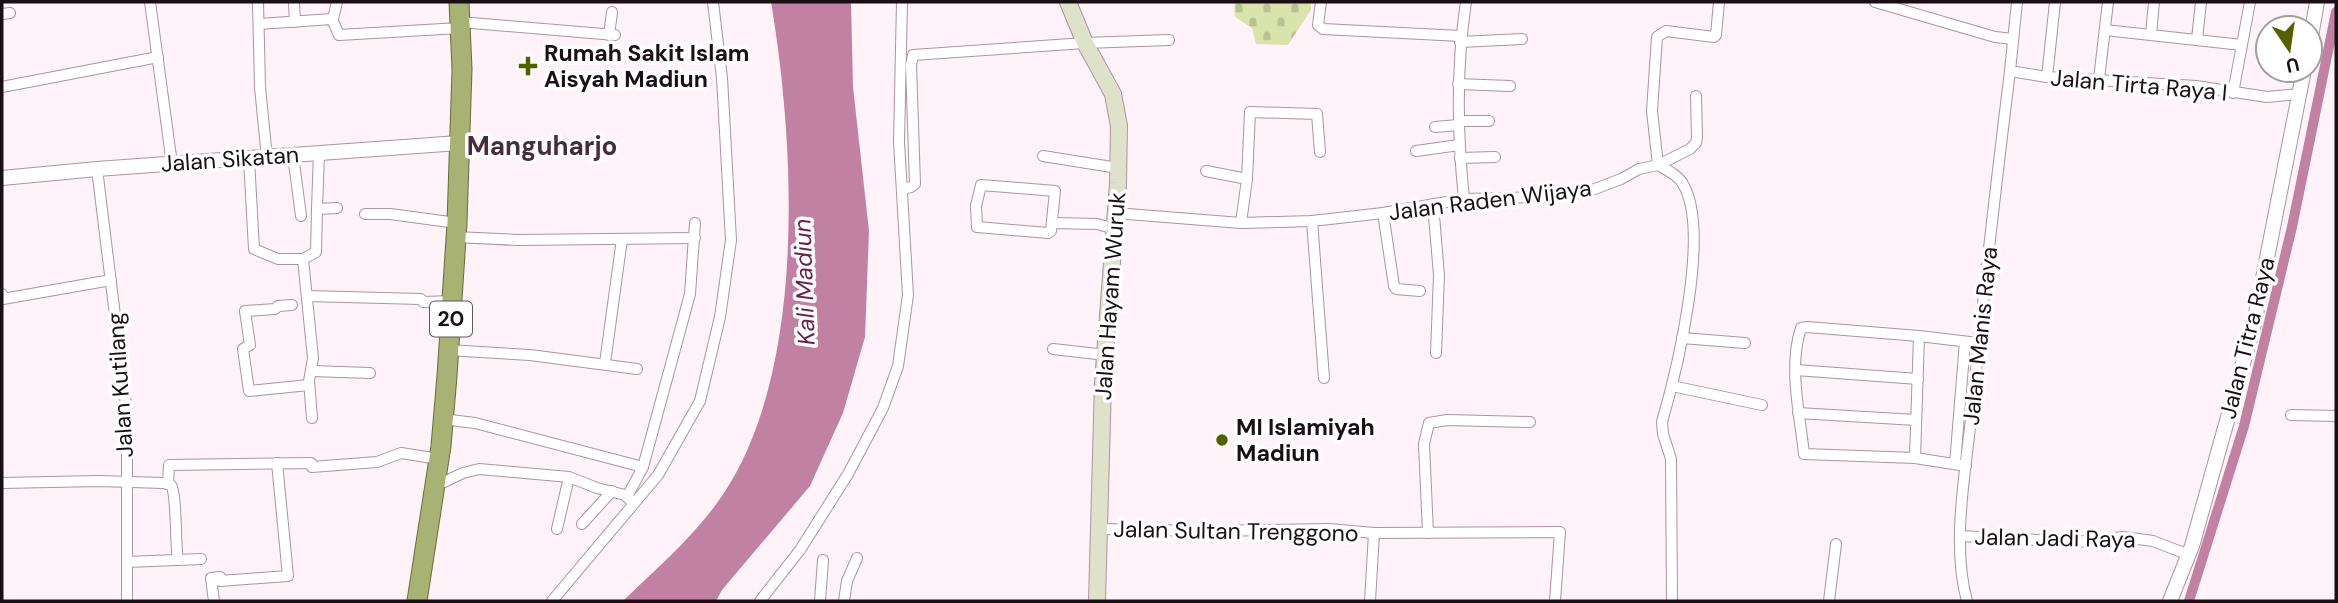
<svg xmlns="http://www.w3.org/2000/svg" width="2338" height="603" font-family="'DM Sans',sans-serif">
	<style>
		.cemetery { fill: url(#cemetery-stones) }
		.water { fill: #c081a2 }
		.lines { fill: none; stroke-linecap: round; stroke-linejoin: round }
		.canal { stroke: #c081a2; stroke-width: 10 }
		.minor-casing { stroke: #af92a0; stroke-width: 12 }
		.tertiary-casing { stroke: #af92a0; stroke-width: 16 }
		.secondary-casing { stroke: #af92a0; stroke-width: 18 }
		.trunk-casing { stroke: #676d3c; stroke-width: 21 }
		.minor { stroke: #fff; stroke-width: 10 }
		.tertiary { stroke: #fff; stroke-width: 14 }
		.secondary { stroke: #dee2cb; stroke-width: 16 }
		.trunk { stroke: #a7b274; stroke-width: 19 }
		.poi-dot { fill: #546000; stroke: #fff; stroke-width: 2.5 }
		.labels { text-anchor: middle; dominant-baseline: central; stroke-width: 7; stroke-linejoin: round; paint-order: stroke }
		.shield { fill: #fff; stroke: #5f575b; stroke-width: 2 }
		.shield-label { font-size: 21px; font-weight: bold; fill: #1a0f15 }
		.poi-label { font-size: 23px; font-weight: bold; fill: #1a0f15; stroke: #fff; text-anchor: start }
		.street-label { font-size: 23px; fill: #1a0f15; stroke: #fff }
		.water-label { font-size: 24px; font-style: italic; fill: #6a1f4c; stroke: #fff }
		.quarter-label { font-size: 26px; font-weight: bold; fill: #452d3a; stroke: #fff }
	</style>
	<defs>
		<pattern id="cemetery-stones" width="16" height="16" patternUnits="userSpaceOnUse" patternTransform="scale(1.75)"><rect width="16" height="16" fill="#d9e4ad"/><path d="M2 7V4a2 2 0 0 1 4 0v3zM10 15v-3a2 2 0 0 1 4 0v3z" fill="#bac294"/></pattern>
	</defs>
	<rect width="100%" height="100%" fill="#fff2f8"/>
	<polygon class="cemetery" points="1234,2 1311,2 1311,10 1288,45 1256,44 1252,28 1235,17"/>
	<path class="water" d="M771,2H851L853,87L869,231L865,337L843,413L810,486L722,590L716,601H623C658,567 697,534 724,493C807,367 795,145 771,2Z"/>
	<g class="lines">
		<polyline class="canal" points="2189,601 2244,426 2292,227 2336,12"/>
		<g class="minor-casing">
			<g id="minor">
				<polyline points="150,2 172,164"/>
				<polyline points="258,2 260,87 267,158"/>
				<polyline points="294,2 295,22"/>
				<polyline points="1321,2 1318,25 1323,29 1461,36"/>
				<polyline points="1875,2 1995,37 2013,39"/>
				<polyline points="2017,2 2010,71 2047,77 2196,86 2267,97 2300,94"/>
				<polyline points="2,14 10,13"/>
				<polyline points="333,19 337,2"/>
				<polyline points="460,22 615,35"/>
				<polyline points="259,24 332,19 339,35 460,28"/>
				<polyline points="2105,30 2242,45"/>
				<polyline points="2151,34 2154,2"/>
				<polyline points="609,35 612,12"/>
				<polyline points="2197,39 2201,2"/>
				<polyline points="1460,42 1522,39"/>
				<polyline points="2047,77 2055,2"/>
				<polyline points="2099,79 2108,2"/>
				<polyline points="1458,84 1510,86"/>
				<polyline points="2,87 158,57"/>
				<polyline points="2233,93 2250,2"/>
				<polyline points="1459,121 1489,121"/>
				<polyline points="1435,127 1458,125"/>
				<polyline points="1416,151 1459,145"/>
				<polyline points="319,153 317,209 337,208"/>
				<polyline points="293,155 301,216"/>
				<polyline points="1043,156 1118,168"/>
				<polyline points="1460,158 1495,157"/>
				<polyline points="249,159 254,249 278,259 303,259"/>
				<path d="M1658,165C1667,170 1678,175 1683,184C1711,231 1677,370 1662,422L1663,434L1671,459L1672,601"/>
				<polyline points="1658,165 1652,111 1657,37 1666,31 1714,37 1716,35 1719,2"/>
				<polyline points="97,169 127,413 127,601"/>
				<polyline points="1206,171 1247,179 1241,223"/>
				<polyline points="1247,179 1250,112 1317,114 1320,152"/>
				<polygon points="981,185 1055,191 1051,231 1048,233 977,227 976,206"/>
				<polyline points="902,189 911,187 915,184 911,65 913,55 1085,43 1169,40"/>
				<path d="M1464,199C1457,132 1456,68 1466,2"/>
				<polyline points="1433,204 1439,275 1436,353"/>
				<polyline points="1115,213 1241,223 1312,221 1383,213 1464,199 1513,198 1587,192 1621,179 1639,169 1658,165 1690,149 1696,143 1697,137 1696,96"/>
				<polyline points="1383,213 1394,286 1396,289 1420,291"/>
				<polyline points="365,214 390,214 457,223"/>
				<polyline points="1312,221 1324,378"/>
				<polyline points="1053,223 1097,224 1115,229"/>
				<polyline points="455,237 518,240 695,238"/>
				<polyline points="303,259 313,358 309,381 312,418"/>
				<polyline points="303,259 316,252 317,209"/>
				<polyline points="2,294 3,299 111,280"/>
				<polyline points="307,296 421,299 423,302 452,301"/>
				<polyline points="292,305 278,306 275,309 245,311 250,345 243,349 249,391 309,385"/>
				<polyline points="1682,338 1745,343"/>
				<polyline points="1053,349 1106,355"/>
				<polyline points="448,350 530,355 637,369"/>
				<polyline points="605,363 622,239"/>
				<polyline points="1796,370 1918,379"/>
				<polyline points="311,371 370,373"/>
				<polyline points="1672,386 1762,405"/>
				<polyline points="1798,413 1916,420"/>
				<polyline points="2291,415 2336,416"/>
				<polyline points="442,419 475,423 643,467"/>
				<path d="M1915,458L1804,454C1800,415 1788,366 1801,328L1807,327L1919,336"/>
				<polyline points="1955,464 1965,342"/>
				<polyline points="1966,466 1915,458 1919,336 1978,343"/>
				<path d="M2,483L99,481L163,483L171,485C177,494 175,544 178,560"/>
				<polyline points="435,483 444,482 463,473 479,469 569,477 597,488 625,495 630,500"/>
				<polyline points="168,484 169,465 311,463 312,467 377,462 401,453 439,459"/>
				<polyline points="627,497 643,467 690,294 695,223"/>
				<polyline points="582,524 612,491"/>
				<polyline points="557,529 569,477"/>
				<polyline points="1098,529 1205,531 1329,529 1374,533 1560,532 1555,601"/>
				<polyline points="1428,533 1424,444 1429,423 1447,420 1530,422"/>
				<polyline points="1961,536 2076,542 2123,537 2153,541 2189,555"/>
				<polyline points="127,562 201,559"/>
				<polyline points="214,601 211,578 220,577 220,581 288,576 277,463"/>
				<polyline points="552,601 658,475 700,401 720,317 731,240 722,78 713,2"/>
				<polyline points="760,601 800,550 848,474 883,408 898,366 908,295 899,142 902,2"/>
				<polyline points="820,601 823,560"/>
				<polyline points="844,601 847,581 857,558"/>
				<polyline points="1370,601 1374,533"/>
				<polyline points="1829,601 1836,544"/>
				<path d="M1967,601C1951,544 1966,469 1972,410C1983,297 1996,184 2010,71"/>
			</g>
		</g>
		<g class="tertiary-casing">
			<g id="tertiary">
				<polyline points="2310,42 2317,2"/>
				<polyline points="2,178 97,169 459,143"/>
				<polyline points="2170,601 2192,546 2254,324 2304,70"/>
			</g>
		</g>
		<g class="secondary-casing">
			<polyline id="secondary" points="1068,2 1085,43 1113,94 1119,126 1118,183 1103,382 1097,601"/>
		</g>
		<g class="trunk-casing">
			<polyline id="trunk" points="417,601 441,446 447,376 457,223 462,69 459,2"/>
		</g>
		<use href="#minor" class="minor"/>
		<use href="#tertiary" class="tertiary"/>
		<use href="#secondary" class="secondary"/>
		<use href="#trunk" class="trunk"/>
	</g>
	<g class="poi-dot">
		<path d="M524.5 55.5h7v7h7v7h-7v7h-7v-7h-7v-7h7z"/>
		<circle cx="1222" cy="440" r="7"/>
	</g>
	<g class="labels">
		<rect class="shield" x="430" y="301.5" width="42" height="35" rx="5"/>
		<g class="shield-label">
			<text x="451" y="319">20</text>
		</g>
		<g class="poi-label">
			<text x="544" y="53">Rumah Sakit Islam<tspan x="544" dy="26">Aisyah Madiun</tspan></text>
			<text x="1236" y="427">MI Islamiyah<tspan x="1236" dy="26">Madiun</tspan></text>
		</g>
		<g class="street-label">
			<text transform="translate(2139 85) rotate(5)">Jalan Tirta Raya I</text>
			<text transform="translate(230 159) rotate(-4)">Jalan Sikatan</text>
			<text transform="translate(1490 200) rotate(-7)">Jalan Raden Wijaya</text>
			<text transform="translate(1110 296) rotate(-86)">Jalan Hayam Wuruk</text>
			<text transform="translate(1980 336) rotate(-84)">Jalan Manis Raya</text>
			<text transform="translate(2247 338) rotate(-76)">Jalan Titra Raya</text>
			<text transform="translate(120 385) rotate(-94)">Jalan Kutilang</text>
			<text transform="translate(1236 531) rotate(1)">Jalan Sultan Trenggono</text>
			<text transform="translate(2055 538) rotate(1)">Jalan Jadi Raya</text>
		</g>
		<g class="water-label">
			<text transform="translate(804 282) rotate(-92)">Kali Madiun</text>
		</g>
		<g class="quarter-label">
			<text x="542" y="146">Manguharjo</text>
		</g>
	</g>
	<rect width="2338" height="603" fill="none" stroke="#1a0f15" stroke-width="7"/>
	<g transform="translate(2289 49) rotate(167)"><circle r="33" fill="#ffffff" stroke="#a39fa1" stroke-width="2"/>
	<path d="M0-5L12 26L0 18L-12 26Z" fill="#546000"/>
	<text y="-10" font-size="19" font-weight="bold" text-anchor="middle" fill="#1a0f15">U</text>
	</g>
</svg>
